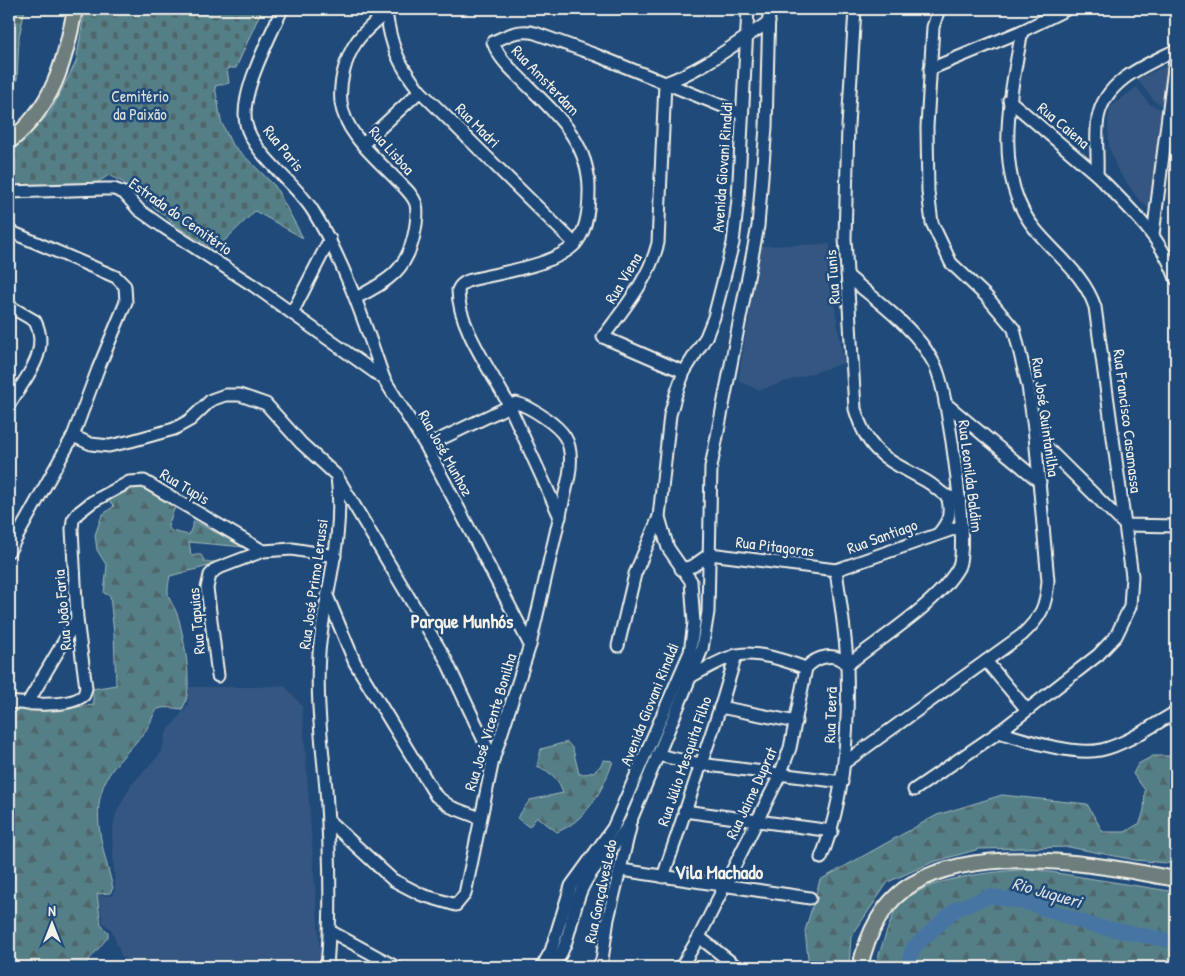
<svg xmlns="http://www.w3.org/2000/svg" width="1185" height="976" font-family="'Patrick Hand',sans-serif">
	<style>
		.built { fill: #365780 }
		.forest { fill: url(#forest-firs); stroke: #a4b8b8 }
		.cemetery { fill: url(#cemetery-stones); stroke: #a4b8b8 }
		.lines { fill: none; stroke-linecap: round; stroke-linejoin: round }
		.river { stroke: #4775a3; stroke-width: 15 }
		.minor-casing { stroke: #f4f1e8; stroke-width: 15 }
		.major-casing { stroke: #f4f1e8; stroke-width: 18 }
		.minor { stroke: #1f4a7a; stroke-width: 11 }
		.major { stroke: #6d7e7c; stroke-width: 14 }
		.labels { text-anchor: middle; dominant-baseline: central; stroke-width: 5; stroke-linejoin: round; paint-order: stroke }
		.street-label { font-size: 16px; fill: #f4f1e8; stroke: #1f4a7a }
		.park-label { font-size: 16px; fill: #dce0d9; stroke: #1f4a7a }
		.water-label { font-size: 18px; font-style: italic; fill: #dadede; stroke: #1f4a7a }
		.quarter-label { font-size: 19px; font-weight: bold; fill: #f4f1e8; stroke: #1f4a7a }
	</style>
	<defs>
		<pattern id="forest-firs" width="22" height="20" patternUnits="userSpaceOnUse" patternTransform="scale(1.25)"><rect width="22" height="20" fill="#547f87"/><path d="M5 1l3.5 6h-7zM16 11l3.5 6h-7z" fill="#4f666a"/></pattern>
		<pattern id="cemetery-stones" width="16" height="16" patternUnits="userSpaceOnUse" patternTransform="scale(1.25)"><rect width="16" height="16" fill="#547f87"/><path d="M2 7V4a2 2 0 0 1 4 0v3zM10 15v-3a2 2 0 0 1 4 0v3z" fill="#4f666a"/></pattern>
	</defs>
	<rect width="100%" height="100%" fill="#1f4a7a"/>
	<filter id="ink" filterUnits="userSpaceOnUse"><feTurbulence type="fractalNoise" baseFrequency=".02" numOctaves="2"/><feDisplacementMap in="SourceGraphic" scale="10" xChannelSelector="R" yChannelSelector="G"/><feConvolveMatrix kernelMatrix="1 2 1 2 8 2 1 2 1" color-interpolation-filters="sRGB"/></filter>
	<g filter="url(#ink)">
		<g class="built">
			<polygon points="1168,65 1172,67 1166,105 1155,102 1137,79"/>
			<polygon points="1137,87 1149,104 1163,110 1153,213 1137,197 1117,169 1109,147 1108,120 1110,107"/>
			<polygon points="830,244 831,285 844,363 759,390 738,381 761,246"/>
			<polygon points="284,685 302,706 321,967 145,967 136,965 122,957 111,929 103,923 98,895 113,896 115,888 112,833 116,813 131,785 161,753 166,733 188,705 189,687 259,687"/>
		</g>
		<g class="forest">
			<polygon points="9,9 25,9 19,37 17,81 9,83"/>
			<path d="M134,486L150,490L176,504L168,526L171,531L189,535L194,521L244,547L189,542L191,555H201L205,562H224L170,576C164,603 173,598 179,620C184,639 195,693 182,709C145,704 161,713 142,735C131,749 114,764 106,780C89,814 105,854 113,888L110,893L97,894L101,925L108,932V937L83,967H9V707L36,711L94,705L92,689L116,685L114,634L110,596L104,593L107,566L97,550L95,535L102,515L114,506L108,500Z"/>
			<path d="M567,742L573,749L579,774C592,774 597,772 604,760L613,761C604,789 586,821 557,832L537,817L529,827L517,818L530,800L563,793C559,778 550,772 537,766L541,749Z"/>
			<polygon points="1153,756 1176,756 1176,864 1135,860 1069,847 979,849 933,862 888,882 851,937 849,967 809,967 805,931 820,880 937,815 1002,795 1087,804 1103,832 1125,832 1140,823 1144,810 1145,790 1133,774 1138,764"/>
			<path d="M1031,869L1176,892V967H875C879,955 891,915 898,907C923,876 995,872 1031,869Z"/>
		</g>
		<polygon class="cemetery" points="85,9 262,9 236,68 227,68 229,83 215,86 221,121 231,143 275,186 303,238 255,211 215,250 181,229 126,184 109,175 92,186 9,187 9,150 50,113 76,62"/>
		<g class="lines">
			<polyline class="river" points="907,967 913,948 956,909 990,896 1032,904 1091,925 1176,942"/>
			<g class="minor-casing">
				<g id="minor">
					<path d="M282,9C270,38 239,93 246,124C253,155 296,183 313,211C345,263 364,321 384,379"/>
					<path d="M855,9L848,126L845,238L855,409C869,456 888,459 926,481C940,489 942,498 960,499"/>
					<path d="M386,12C391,46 398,64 420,91L575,244"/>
					<path d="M1176,50C1146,65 1105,80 1098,118C1095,136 1098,157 1097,175C1127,206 1162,237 1176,279"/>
					<polyline points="930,69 1022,31 1067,9"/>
					<path d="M665,83L658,243C649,279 625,307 603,337L684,372"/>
					<path d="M665,83C704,69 734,44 769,22"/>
					<polyline points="1009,100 1097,175"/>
					<polyline points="363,144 420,91"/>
					<polyline points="9,192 104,189 114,189 124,193 139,210 163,227 254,286 384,379 426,446 530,645"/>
					<path d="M9,231L116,277L125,286L126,302L98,369L73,436L91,444L109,446L131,441L174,429L190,420L211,400L225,395H240L266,404L301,443L337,476C345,541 324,591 319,653C316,698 322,744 326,789C330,849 332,908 327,967"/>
					<polyline points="1153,235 1176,52"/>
					<path d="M356,298C387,281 406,272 414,235C416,226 418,213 416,204C413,195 405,188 398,181C378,160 344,133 341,102C339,83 345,58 357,41C365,29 379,20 389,9"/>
					<path d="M9,306L35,321C51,352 25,378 9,405"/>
					<polyline points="292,313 330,239"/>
					<polyline points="945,403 1040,482"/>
					<polyline points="1035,436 1125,525 1176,526"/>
					<polyline points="338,478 445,658 493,760"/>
					<path d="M560,517C543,480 526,442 509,405C492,372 458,327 458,290C462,280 475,279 484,277C509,271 555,264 574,245C587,232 589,209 589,191C590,141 553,111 520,78C509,67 498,57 493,42C508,35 519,29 535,33L596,55L742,114"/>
					<path d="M939,533C949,521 951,514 948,499"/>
					<polyline points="9,551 73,436"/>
					<polyline points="681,569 693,566 710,554 836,570 962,526"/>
					<polyline points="328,598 355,663 436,796 451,807 480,818"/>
					<polyline points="618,646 635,574 659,517"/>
					<polyline points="986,661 1027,710"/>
					<path d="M847,665C881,638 937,604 958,568C970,547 948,400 938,373C936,365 930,357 926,350C908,323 873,298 849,277"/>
					<polyline points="218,676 207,588 210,575 216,569 263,551 292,549 335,556"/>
					<path d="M692,676C706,669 722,658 738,655C759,651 786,661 806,668"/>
					<path d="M9,702C28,704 70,708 84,695L86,688L77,619L72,529L73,520L78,513L92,502L129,482L144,481L263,551"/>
					<polyline points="27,704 77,619"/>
					<polyline points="720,707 796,722"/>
					<path d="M999,732C1025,740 1074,756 1101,750C1127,744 1153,725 1176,712"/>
					<polyline points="657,755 700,764 842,782"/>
					<path d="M844,763L1022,635C1041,617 1046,607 1048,581L1035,436L1028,386L1014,329L987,297L951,263L932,223L928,192L927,127L933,27L939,9"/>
					<path d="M914,790L999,732L1098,655L1116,636L1130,607L1132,576L1095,307C1084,274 1056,255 1035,229C991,176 1011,92 1022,31"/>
					<polyline points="684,811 832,831"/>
					<path d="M328,820L393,880L422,895L456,905L465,894L493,760L530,645L569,476C571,464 572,448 565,437C558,425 530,406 516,403L426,446"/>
					<path d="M821,858C845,798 849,730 847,665C846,634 840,601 836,570"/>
					<polyline points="621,870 810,898"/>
					<polyline points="663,877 723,699 736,655"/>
					<polyline points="330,931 396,967"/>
					<polyline points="699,937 737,967"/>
					<polyline points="542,967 551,951 571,886 613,828 690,652 694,623 691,581 668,548 659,517 670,415 676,394 684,372 706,337 714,317 733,243 738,199 748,9"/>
					<path d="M552,967C569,948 570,920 579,896C589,866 617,848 631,820L702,649L708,612L711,467L758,226L766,127L769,9"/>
					<polyline points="598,967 602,960 608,919 630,828"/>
					<path d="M681,967L699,937L780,775L790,748L806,668C817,656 836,651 847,665"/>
				</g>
			</g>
			<g class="major-casing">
				<g id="major">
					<path d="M9,142C53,107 65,62 75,9"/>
					<path d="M860,967C867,935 883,900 914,883C983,843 1101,865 1176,879"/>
				</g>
			</g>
			<use href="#minor" class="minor"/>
			<use href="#major" class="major"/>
		</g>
	</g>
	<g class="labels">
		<g class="street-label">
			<text transform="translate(546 80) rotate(46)">Rua Amsterdam</text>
			<text transform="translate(478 125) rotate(45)">Rua Madri</text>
			<text transform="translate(1064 125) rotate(40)">Rua Caiena</text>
			<text transform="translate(284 148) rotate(51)">Rua Paris</text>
			<text transform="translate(392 150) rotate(48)">Rua Lisboa</text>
			<text transform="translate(722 167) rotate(-86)">Avenida Giovani Rinaldi</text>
			<text transform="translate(181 216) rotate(35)">Estrada do Cemitério</text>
			<text transform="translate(832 277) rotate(-94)">Rua Tunis</text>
			<text transform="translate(623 278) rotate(-59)">Rua Viena</text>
			<text transform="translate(1046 417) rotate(82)">Rua José Quintanilha</text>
			<text transform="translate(1128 421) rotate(83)">Rua Francisco Casamassa</text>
			<text transform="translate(446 453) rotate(61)">Rua José Munhoz</text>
			<text transform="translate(971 476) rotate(83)">Rua Leonilda Baldim</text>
			<text transform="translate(185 486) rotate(31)">Rua Tupis</text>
			<text transform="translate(882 536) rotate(-20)">Rua Santiago</text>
			<text transform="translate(775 546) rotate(7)">Rua Pitagoras</text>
			<text transform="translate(313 584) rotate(-82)">Rua José Primo Lerussi</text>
			<text transform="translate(62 610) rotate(-95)">Rua João Faria</text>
			<text transform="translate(196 621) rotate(-95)">Rua Tapuias</text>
			<text transform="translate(649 704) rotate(-68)">Avenida Giovani Rinaldi</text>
			<text transform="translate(830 715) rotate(-88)">Rua Teerã</text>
			<text transform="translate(490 722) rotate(-73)">Rua José Vicente Bonilha</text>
			<text transform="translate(684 761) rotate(-71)">Rua Júlio Mesquita Filho</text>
			<text transform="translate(751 793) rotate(-65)">Rua Jaime Duprat</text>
			<text transform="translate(600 891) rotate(-78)">Rua GonçalvesLedo</text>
		</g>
		<g class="park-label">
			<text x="140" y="96">Cemitério<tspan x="140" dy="18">da Paixão</tspan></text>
		</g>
		<g class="water-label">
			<text transform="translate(1047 892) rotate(16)">Rio Juqueri</text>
		</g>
		<g class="quarter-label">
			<text x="462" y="621">Parque Munhós</text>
			<text x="719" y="872">Vila Machado</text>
		</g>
	</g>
	<rect width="1185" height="976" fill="none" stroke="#1f4a7a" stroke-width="30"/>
	<rect x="15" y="15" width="1155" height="946" fill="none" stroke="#f4f1e8" stroke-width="2" filter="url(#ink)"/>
	<g transform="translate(52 924)" stroke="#1f4a7a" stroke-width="4" paint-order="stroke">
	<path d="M0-4L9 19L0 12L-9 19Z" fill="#f4f1e8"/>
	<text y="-8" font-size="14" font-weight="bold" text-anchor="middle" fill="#f4f1e8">N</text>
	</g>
</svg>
